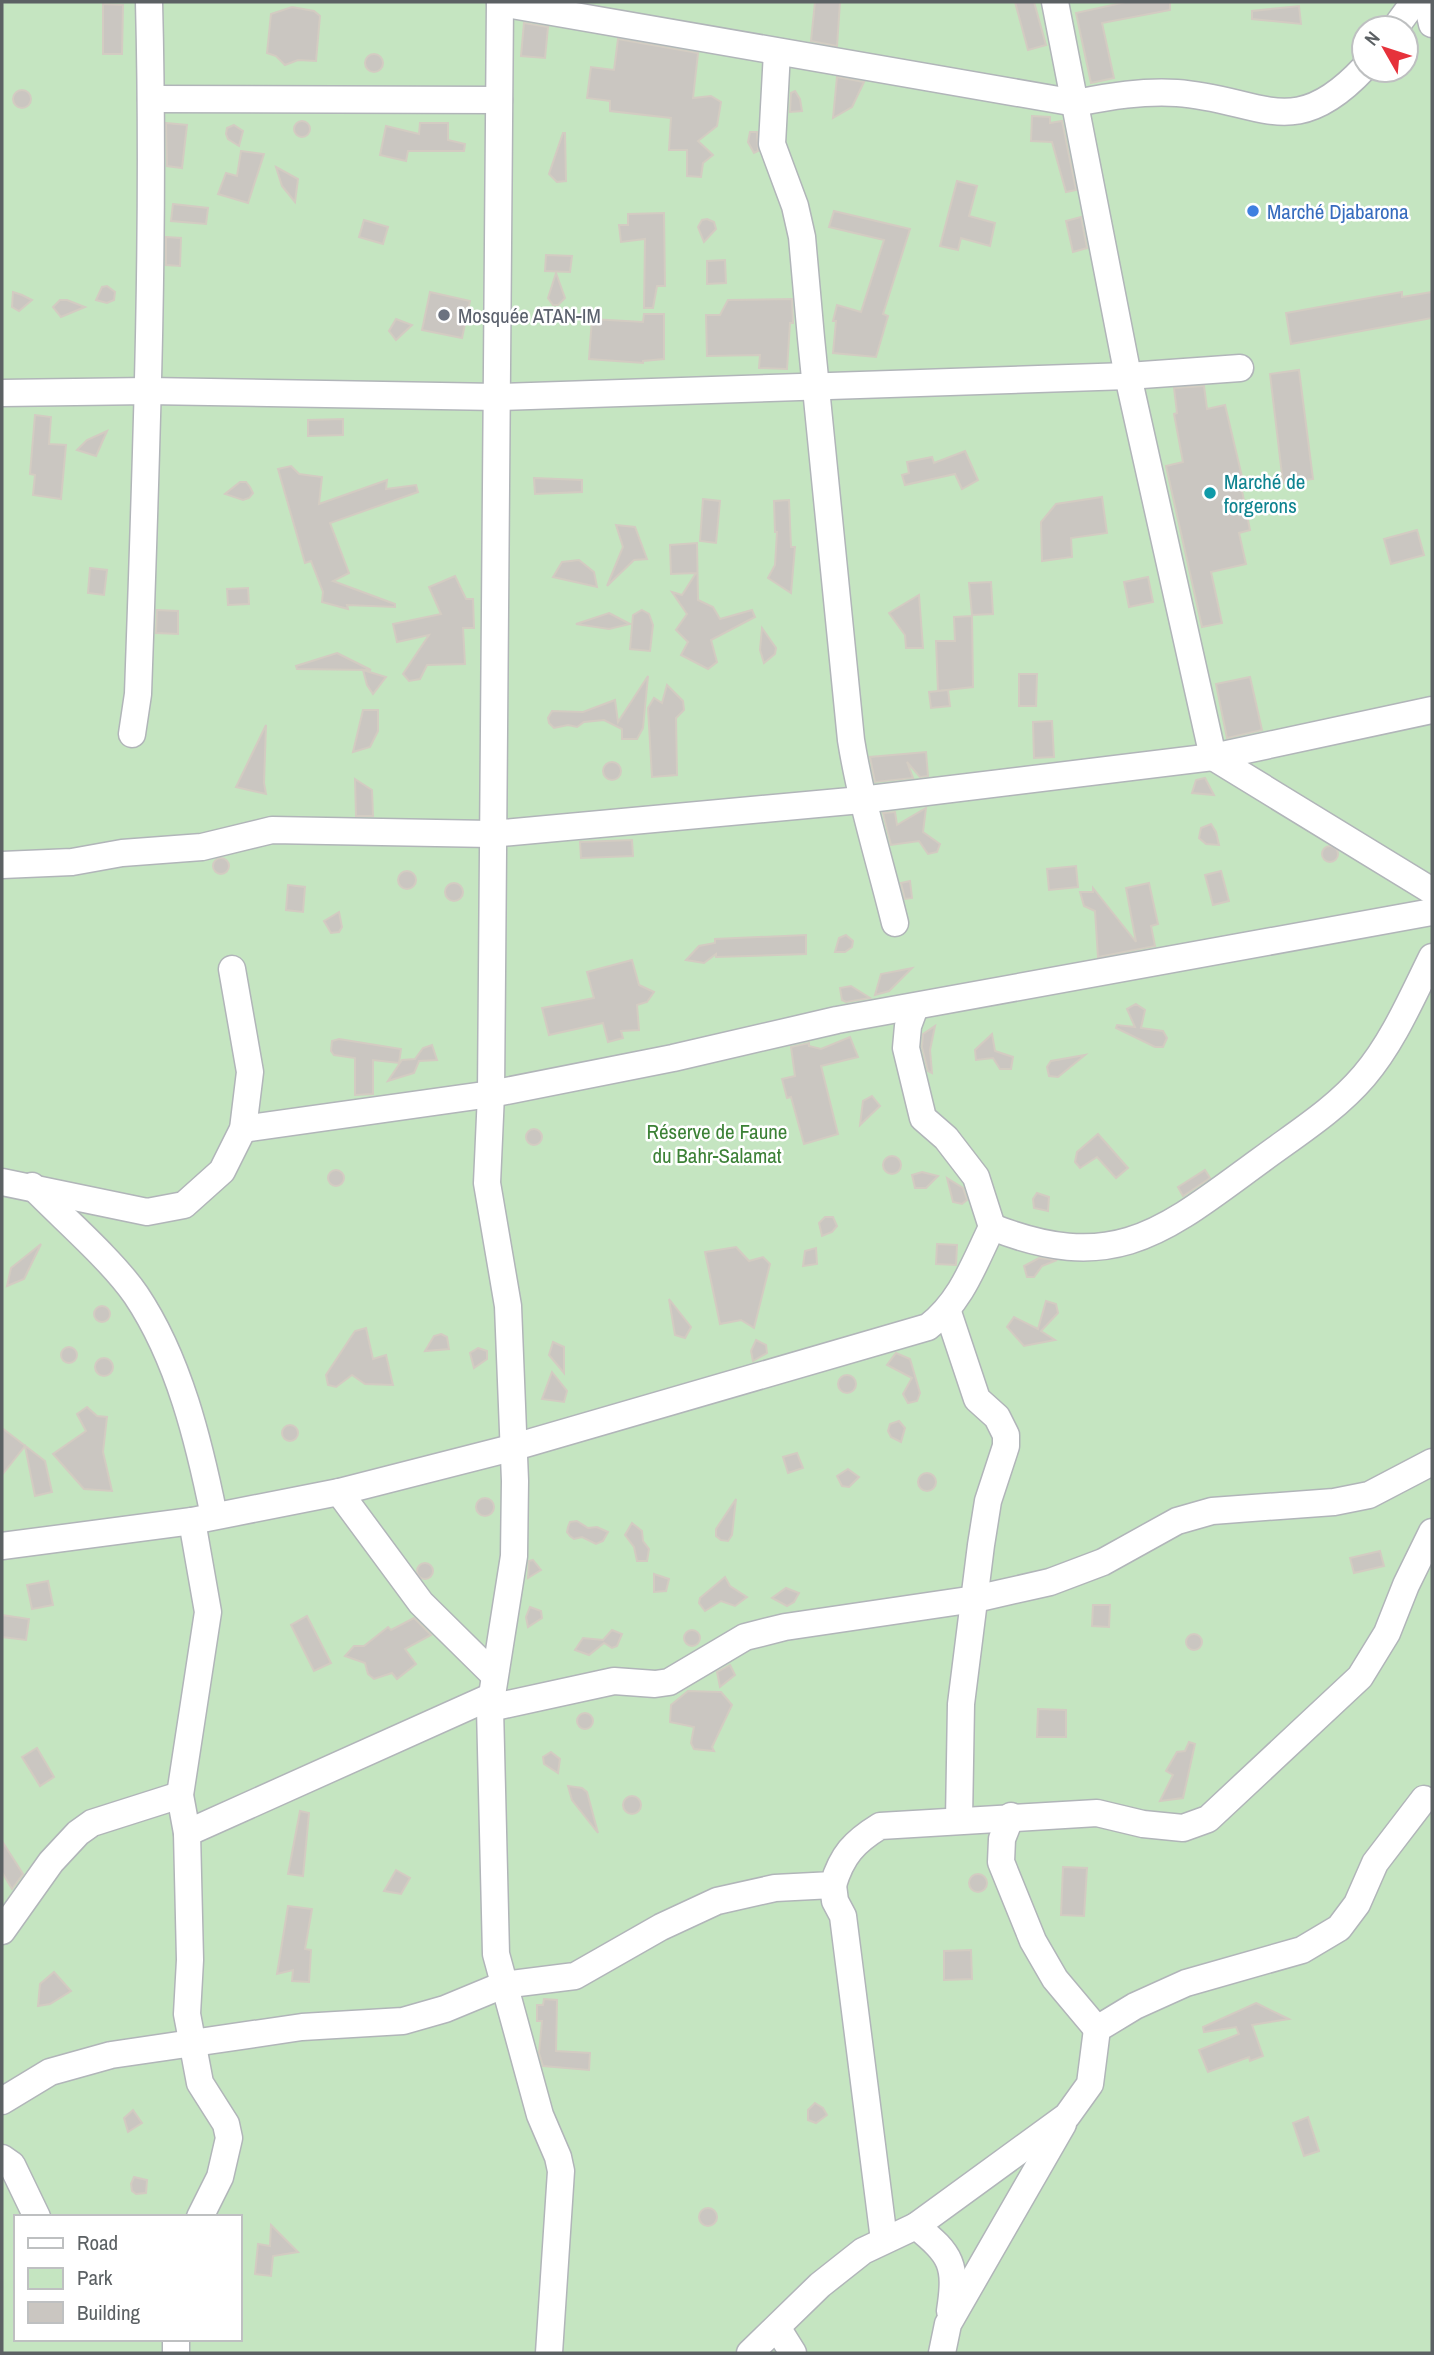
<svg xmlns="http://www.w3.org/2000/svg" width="1434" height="2355" font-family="'Archivo Narrow',sans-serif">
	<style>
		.green { fill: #c5e5c1; fill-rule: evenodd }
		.building { fill: #cac6c1; stroke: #d3ccc2; stroke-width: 2 }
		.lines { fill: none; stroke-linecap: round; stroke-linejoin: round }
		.minor-casing { stroke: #b1b5b9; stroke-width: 29 }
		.minor { stroke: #fff; stroke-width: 26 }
		.shop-dot { fill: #3f7fe0; stroke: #fff; stroke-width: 2.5 }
		.worship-dot { fill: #6b7280; stroke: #fff; stroke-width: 2.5 }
		.culture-dot { fill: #0f9aa8; stroke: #fff; stroke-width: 2.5 }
		.labels { text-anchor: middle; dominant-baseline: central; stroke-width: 5; stroke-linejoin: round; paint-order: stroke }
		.shop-label { font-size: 21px; fill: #366cbe; stroke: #fff; text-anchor: start }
		.worship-label { font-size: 21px; fill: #5b616d; stroke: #fff; text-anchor: start }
		.culture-label { font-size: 21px; fill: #0d838f; stroke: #fff; text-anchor: start }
		.park-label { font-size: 21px; fill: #3c8136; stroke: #fff }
	</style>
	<rect width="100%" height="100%" fill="#eeebe4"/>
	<path class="green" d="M2,2H1432V2353H2ZM1364,28H1406V70H1364ZM16,2217H240V2339H16Z"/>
	<g class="building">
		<polygon points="815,2 840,2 837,46 811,41"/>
		<polygon points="1015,2 1034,2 1046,45 1028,50"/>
		<polygon points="1126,2 1170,2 1170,10 1102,23 1114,78 1091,83 1076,13"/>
		<polygon points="103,4 123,5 122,54 103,54"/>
		<polygon points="1299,6 1301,24 1252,19 1252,11"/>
		<polygon points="292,7 314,11 320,16 316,61 298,60 285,65 276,56 267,53 271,14"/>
		<polygon points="524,23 548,27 545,58 521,56"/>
		<polygon points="618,39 698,53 693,98 711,96 721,102 717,126 698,141 713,155 703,163 701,177 687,176 687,150 669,150 671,118 610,111 610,101 587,98 591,67 614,70"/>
		<circle cx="374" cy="63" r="9"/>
		<polygon points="837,77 864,82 852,107 833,118"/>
		<circle cx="22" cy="99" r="9"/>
		<polygon points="795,91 800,99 802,111 790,112 791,93"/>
		<polygon points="1032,116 1050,117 1050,123 1062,121 1076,190 1066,192 1052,142 1031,141"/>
		<circle cx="302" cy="129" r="8"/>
		<polygon points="166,123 187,125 182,168 167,166"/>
		<polygon points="420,123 448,123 448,140 465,144 464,151 408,151 406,161 380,155 386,126 419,134"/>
		<polygon points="234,125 243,131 239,146 228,139 226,134 227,128"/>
		<polygon points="750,132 757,132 758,151 754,153 748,142"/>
		<polygon points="563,133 565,133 566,181 557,182 549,174"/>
		<polygon points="241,151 264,154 248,203 218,194 226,173 237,176"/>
		<polygon points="276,167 298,179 295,202 282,186"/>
		<polygon points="957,181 977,186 969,216 995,223 990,246 961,238 958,250 940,246"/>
		<polygon points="173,204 208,208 206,224 171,221"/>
		<polygon points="834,211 910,229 883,314 888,316 876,357 833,353 836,321 833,321 837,305 861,312 884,240 829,227"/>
		<polygon points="664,213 665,286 657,286 653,308 644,308 645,239 621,242 619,225 628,225 628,214"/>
		<polygon points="1081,217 1087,248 1073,252 1066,221"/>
		<polygon points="707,219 714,222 716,229 704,242 698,227 702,220"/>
		<polygon points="364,220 388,227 383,244 359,237"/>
		<polygon points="166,237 181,238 180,266 166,265"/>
		<polygon points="546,255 572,256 570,272 545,271"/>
		<polygon points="725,260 726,283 707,284 707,261"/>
		<polygon points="556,273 565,298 558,305 553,305 548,298"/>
		<polygon points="107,286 115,292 114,300 107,303 96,300 102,287"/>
		<polygon points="13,292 22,295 32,300 19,311 12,307"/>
		<polygon points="430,292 470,301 462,338 422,330"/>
		<polygon points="1402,292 1402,297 1432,292 1432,318 1291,344 1286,313"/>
		<polygon points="792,299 793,323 790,323 787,369 759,368 760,355 707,356 706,315 720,315 728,300"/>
		<polygon points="60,300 67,300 85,307 61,317 53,307"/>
		<polygon points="644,314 664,314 664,359 643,361 643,363 589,359 592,319 643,322"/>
		<polygon points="396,319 412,325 396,340 389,331"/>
		<polygon points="1299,370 1313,479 1283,483 1270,374"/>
		<polygon points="1204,386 1207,409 1225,405 1244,485 1241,486 1250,530 1239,533 1246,564 1211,572 1222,623 1202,627 1166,466 1183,462 1174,414 1177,413 1174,388"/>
		<polygon points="35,415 51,417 49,444 66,445 61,499 33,495 35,475 30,474"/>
		<polygon points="343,419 343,435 308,436 308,420"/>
		<polygon points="107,431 96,456 77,450 87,440"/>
		<polygon points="965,451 978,480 962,489 955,474 905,485 902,475 909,473 907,462 932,457 934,463"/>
		<polygon points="291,466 299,474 322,477 319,504 387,480 386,489 416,485 418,492 330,523 349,573 333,581 395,604 395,607 347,605 348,609 322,602 323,592 311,561 305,563 278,469"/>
		<polygon points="534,478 582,480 582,492 535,494"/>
		<polygon points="240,482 246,482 250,487 253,493 249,498 243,500 225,494"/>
		<polygon points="1102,497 1107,533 1071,538 1072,557 1042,561 1041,522 1056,504"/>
		<polygon points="703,499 720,501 716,543 700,541"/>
		<polygon points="789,500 791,547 795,547 791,593 768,578 775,565 777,532 775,532 774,501"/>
		<polygon points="616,525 635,527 647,559 634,560 607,586 623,547"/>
		<polygon points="1417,530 1424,555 1391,564 1384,539"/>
		<polygon points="697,543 698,600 713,607 720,619 752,610 755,617 711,640 717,662 708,669 681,655 688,642 676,630 687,614 672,592 682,595 696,573 671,574 670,545"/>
		<polygon points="579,560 594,572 597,587 553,577 562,562"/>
		<polygon points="90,568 107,570 104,595 88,593"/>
		<polygon points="455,576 466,599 473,599 474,628 463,628 465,664 427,665 420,679 409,681 403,674 429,635 397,642 393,624 441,614 429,587"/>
		<polygon points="1148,577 1153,602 1129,607 1124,582"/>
		<polygon points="991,582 993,614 972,615 969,583"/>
		<polygon points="248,588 249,604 228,605 227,589"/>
		<polygon points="919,595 923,648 906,648 905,635 889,613"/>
		<polygon points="157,610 178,611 178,634 156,633"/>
		<polygon points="642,610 649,614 653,625 650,651 630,649 633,615"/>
		<polygon points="609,613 630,624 609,629 576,624"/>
		<polygon points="972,616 973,687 938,691 936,641 955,641 954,617"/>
		<polygon points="762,628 776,648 775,654 764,663 760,650"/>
		<polygon points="337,653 371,670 297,669 296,666"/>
		<polygon points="363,670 386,677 373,694 367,685"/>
		<polygon points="1019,674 1037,674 1036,706 1019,706"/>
		<polygon points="648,676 643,728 637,739 622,739 622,729 604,720 584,722 577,727 568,725 554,728 549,723 548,718 552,711 583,712 615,700 618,722"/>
		<polygon points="1250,677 1262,730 1227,738 1216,684"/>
		<polygon points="667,685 683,701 684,710 676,718 677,775 652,777 648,708 654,698 662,703"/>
		<polygon points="948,690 950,706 931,708 929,692"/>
		<polygon points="363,710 378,710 378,731 370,747 353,752"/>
		<polygon points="1052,721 1054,757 1034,758 1033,722"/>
		<polygon points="266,725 264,783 266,794 236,787"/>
		<polygon points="926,752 928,776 920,777 907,762 913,778 875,782 870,757"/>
		<circle cx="612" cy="771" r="9"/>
		<polygon points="1205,778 1214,795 1192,793 1196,780"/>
		<polygon points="355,779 372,790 373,816 356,816"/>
		<polygon points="926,808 923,832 940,844 937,852 928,854 919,841 891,845 883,813 895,812 897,825"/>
		<polygon points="1211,824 1216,832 1219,845 1206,844 1199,838 1201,828"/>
		<polygon points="632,840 633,856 581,858 580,842"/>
		<circle cx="1330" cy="854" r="8"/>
		<circle cx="221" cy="866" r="8"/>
		<polygon points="1076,866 1078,887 1049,890 1047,869"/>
		<polygon points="1221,871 1229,901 1213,905 1205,875"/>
		<circle cx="407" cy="880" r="9"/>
		<polygon points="910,881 912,898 905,899 901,883"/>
		<polygon points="1149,883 1158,924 1151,926 1155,946 1098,957 1095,911 1084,906 1080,892 1093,892 1093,888 1136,942 1126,888"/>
		<circle cx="454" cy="892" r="9"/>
		<polygon points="288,885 305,887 303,912 286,910"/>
		<polygon points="339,912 342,927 339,932 331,933 324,921"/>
		<polygon points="806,935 806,954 716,957 716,954 704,963 686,960 699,946 715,943 715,939"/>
		<polygon points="846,935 853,941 852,947 845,952 835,952 839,938"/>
		<polygon points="632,960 639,985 654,992 647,1002 637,1005 639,1030 621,1031 623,1038 608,1042 603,1023 549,1035 542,1008 594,998 587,972"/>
		<polygon points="912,968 889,991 875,995 881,974"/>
		<polygon points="851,986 870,998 846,1002 842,1000 840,988"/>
		<polygon points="1136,1004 1145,1010 1141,1028 1163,1031 1167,1038 1163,1047 1155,1047 1116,1028 1117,1025 1135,1027 1127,1009"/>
		<polygon points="935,1026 930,1050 932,1073 928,1071 922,1047 923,1034"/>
		<polygon points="992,1034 995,1051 1013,1057 1011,1069 1000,1069 993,1058 976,1060 975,1050"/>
		<polygon points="850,1037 858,1057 821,1066 838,1134 804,1144 791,1097 787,1098 782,1079 795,1076 791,1047 809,1043 809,1046 821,1049"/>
		<polygon points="339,1039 401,1049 399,1063 373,1060 373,1094 355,1095 355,1058 334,1055 331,1051 332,1041"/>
		<polygon points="432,1045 437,1060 419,1061 414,1073 388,1081 402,1060 415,1059 423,1048"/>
		<polygon points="1085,1055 1058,1077 1049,1076 1047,1067 1051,1061"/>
		<polygon points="872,1096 880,1106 860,1125 863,1101"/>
		<circle cx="534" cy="1137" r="8"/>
		<polygon points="1098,1134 1128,1168 1116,1178 1097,1157 1080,1168 1075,1162 1077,1152"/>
		<circle cx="892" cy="1165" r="9"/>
		<circle cx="336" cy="1178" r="8"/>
		<polygon points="1205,1170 1210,1178 1183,1196 1178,1187"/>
		<polygon points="922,1172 938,1176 926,1188 915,1188 912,1175"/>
		<polygon points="947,1178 963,1188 967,1200 962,1204 953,1202"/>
		<polygon points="1037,1193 1049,1197 1048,1211 1034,1208 1033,1199"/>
		<polygon points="825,1217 833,1217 837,1226 832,1232 822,1236 819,1223"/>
		<polygon points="41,1244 24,1279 7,1286 11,1268"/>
		<polygon points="937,1244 957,1245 956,1265 936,1264"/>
		<polygon points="736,1247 749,1261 763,1257 770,1264 754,1328 741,1320 720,1324 705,1252"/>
		<polygon points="816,1248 817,1264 803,1266 805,1251"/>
		<polygon points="1039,1258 1057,1260 1042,1266 1034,1277 1027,1277 1024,1266"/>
		<polygon points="669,1299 691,1327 685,1338 675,1335"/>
		<polygon points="1046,1301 1056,1304 1058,1313 1041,1331 1055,1340 1024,1346 1007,1327 1014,1317 1038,1329"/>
		<circle cx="102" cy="1314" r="8"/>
		<polygon points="366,1328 373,1359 386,1355 393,1385 365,1384 352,1375 336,1387 328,1385 326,1375 355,1331"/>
		<polygon points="441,1334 447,1337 449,1349 425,1351 434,1336"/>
		<polygon points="756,1340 766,1345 767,1353 753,1361 751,1351"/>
		<polygon points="553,1342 564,1347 564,1373 549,1355"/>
		<circle cx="69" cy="1355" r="8"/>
		<polygon points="478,1348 487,1351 487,1359 474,1368 470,1353"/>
		<polygon points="896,1353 910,1359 920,1393 917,1401 908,1403 903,1394 912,1378 887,1365"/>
		<circle cx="104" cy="1367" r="9"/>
		<polygon points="552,1372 567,1391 564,1402 542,1399"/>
		<circle cx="847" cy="1384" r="9"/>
		<polygon points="87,1407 97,1416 107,1417 103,1452 112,1491 84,1489 53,1454 86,1431 77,1414"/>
		<polygon points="899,1421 905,1428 901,1442 891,1437 888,1431 890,1424"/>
		<circle cx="290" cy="1433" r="8"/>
		<polygon points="2,1428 45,1461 52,1492 35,1496 25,1446 2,1475"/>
		<polygon points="797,1453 803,1468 788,1473 783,1457"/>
		<polygon points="848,1469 859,1477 849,1487 842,1486 837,1476"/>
		<circle cx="927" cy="1482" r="9"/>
		<circle cx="485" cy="1507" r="9"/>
		<polygon points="736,1499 732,1535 728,1541 721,1540 716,1536 716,1529"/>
		<polygon points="577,1521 588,1528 597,1527 608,1532 603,1541 596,1544 582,1537 574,1539 570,1536 567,1532 568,1527 570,1522"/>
		<polygon points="632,1523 642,1531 643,1541 649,1549 647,1561 637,1561 634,1547 625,1535"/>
		<polygon points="1380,1551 1384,1566 1354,1573 1350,1558"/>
		<polygon points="533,1560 541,1570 528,1578 529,1561"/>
		<circle cx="425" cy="1571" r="8"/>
		<polygon points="654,1574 669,1579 666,1591 654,1592"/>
		<polygon points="725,1577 730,1586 747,1597 735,1606 721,1601 705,1611 699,1603 700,1598"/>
		<polygon points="48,1581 53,1605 32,1609 27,1585"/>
		<polygon points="786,1588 799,1593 794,1602 787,1606 772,1598"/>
		<polygon points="1093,1605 1110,1605 1109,1627 1092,1626"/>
		<polygon points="530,1607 541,1611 542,1618 528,1627 526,1617"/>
		<polygon points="2,1615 29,1619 26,1640 2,1637"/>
		<polygon points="307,1616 331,1663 314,1671 291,1625"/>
		<polygon points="414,1618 431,1635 405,1649 416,1664 397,1679 392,1673 374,1679 368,1674 365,1663 345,1656 354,1646 364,1646 388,1627 391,1630"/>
		<circle cx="692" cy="1638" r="8"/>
		<polygon points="612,1630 622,1634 617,1646 612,1648 604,1643 589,1655 575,1650 583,1638 603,1640"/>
		<circle cx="1194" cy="1642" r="8"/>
		<polygon points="730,1665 735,1675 720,1687 717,1672"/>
		<polygon points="688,1691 721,1692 732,1705 712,1747 714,1751 694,1749 691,1743 694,1727 670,1722 671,1705"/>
		<polygon points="1038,1709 1066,1710 1066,1737 1037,1737"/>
		<circle cx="585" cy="1721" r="8"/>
		<polygon points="1189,1742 1195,1744 1183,1798 1160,1801 1173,1775 1166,1771 1177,1752 1185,1751"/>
		<polygon points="37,1748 54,1777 40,1786 22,1757"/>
		<polygon points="551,1752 560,1759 558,1773 544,1764 543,1757"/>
		<polygon points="568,1786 582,1788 587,1792 598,1833 572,1800"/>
		<circle cx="632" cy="1805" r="9"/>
		<polygon points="300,1811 309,1813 303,1876 288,1874"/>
		<polygon points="2,1841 23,1874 12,1889 2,1872"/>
		<polygon points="1063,1867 1087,1868 1084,1916 1061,1915"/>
		<polygon points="396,1870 410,1878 401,1894 384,1891"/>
		<circle cx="978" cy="1883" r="9"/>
		<polygon points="288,1906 312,1909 305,1949 311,1950 309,1982 292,1981 293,1970 277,1974"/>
		<polygon points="971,1950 972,1979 944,1980 944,1951"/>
		<polygon points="54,1972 71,1991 50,2004 38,2006 40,1984"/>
		<polygon points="544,1999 557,2000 556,2051 590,2053 589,2070 543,2066 539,2053 542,2021 537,2021 537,2005 543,2005"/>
		<polygon points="1256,2003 1289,2019 1252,2025 1263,2056 1250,2061 1249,2057 1208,2072 1199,2050 1239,2034 1236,2027 1204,2032 1203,2027"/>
		<polygon points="815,2103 823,2108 827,2115 816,2123 808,2120 808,2110"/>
		<polygon points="133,2110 142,2123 128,2132 124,2118"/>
		<polygon points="1308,2117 1319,2151 1304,2156 1293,2123"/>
		<polygon points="134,2177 147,2180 146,2193 136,2194 132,2191 131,2184"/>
		<circle cx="708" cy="2217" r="9"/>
		<polygon points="271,2225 298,2252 273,2256 271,2276 255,2274 258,2244 270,2246"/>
	</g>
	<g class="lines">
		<g class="minor-casing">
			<g id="minor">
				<polyline points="500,2 491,1094 487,1183 508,1306 515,1481 514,1556 490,1708 496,1954 540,2115 558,2157 561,2171 549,2353"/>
				<polyline points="1055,2 1128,376 1213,757 1432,891"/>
				<polyline points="1427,2 1432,24"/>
				<path d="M500,3L1076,103C1111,96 1142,91 1177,93C1261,99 1293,144 1364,68"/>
				<polyline points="1395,28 1414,2"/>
				<path d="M777,52L772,144L795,206L802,237L811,338L851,740C861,802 880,862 895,923"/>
				<polyline points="151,99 499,100"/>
				<polyline points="2,393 148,391 498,397 1128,376 1240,368"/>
				<path d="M132,734L138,694C146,464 155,233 149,2"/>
				<polyline points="2,865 72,862 122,853 202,847 272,830 491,834 861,800 1213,757 1432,710"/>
				<polyline points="243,1129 491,1094 673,1058 837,1020 1432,912"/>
				<polyline points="2,1182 147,1212 184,1205 222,1171 243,1129 250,1072 232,969"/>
				<path d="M32,1186C63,1218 112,1260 136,1295C179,1359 199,1442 214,1516"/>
				<path d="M992,1227C1116,1276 1165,1230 1261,1160C1296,1134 1335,1110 1364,1076C1393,1042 1412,997 1432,957"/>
				<polyline points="948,1312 977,1399 997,1417 1006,1435 1006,1446 988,1501 981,1545 961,1704 959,1820"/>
				<polyline points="339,1492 421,1603 494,1675"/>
				<polyline points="192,1521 208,1612 180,1795 187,1833 190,1960 187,2014 200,2083 226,2124 229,2138 220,2177 200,2217"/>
				<path d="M2,1546L192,1521L339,1492L511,1448L928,1327C961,1302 974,1264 992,1227L976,1177L946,1138L923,1118L906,1048L908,1026L915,1007"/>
				<polyline points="490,1708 614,1681 655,1684 669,1682 745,1637 785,1627 975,1599 1050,1582 1103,1562 1177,1521 1212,1511 1334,1502 1369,1495 1432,1462"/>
				<polyline points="1011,1816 1002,1839 1001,1862 1033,1941 1055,1979 1097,2029"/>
				<polyline points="187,1833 490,1697"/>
				<polyline points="833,1885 835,1901 843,1916 884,2240"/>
				<polyline points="2,1931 51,1862 78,1833 92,1823 180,1795"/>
				<path d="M2,2101L50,2072L111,2055L302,2027L403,2021L445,2009L503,1985L575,1976L661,1927L717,1901L775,1888L833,1885C842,1855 854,1842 880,1826L1097,1813L1143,1824L1183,1828L1208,1819L1360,1677L1387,1633L1406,1585L1432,1532"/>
				<polyline points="2,2158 12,2165 37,2217"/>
				<path d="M916,2226C952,2255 957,2265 950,2311"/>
				<polyline points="778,2329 793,2353"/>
				<polyline points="176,2353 176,2339"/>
				<polyline points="750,2353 820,2285 863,2251 916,2226 1067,2116 1090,2084 1097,2029 1135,2006 1186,1983 1302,1950 1339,1928 1357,1904 1375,1863 1424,1799"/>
				<polyline points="942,2353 948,2324 1063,2124"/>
			</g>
		</g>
		<use href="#minor" class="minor"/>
	</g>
	<circle class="shop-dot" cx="1253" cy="211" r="7"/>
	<circle class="worship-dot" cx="444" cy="315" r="7"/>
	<circle class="culture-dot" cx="1210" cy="493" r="7"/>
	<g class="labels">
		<g class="shop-label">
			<text x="1267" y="211">Marché Djabarona</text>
		</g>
		<g class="worship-label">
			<text x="458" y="315">Mosquée ATAN-IM</text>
		</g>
		<g class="culture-label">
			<text x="1224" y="481">Marché de<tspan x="1224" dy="24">forgerons</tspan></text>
		</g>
		<g class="park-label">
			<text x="717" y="1131">Réserve de Faune<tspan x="717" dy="24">du Bahr-Salamat</tspan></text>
		</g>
	</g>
	<rect width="1434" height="2355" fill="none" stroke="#5c6164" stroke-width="7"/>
	<rect x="14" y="2215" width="228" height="126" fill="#ffffff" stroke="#bec0c1" stroke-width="2"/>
	<rect x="28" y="2238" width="35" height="10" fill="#ffffff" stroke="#bec0c1" stroke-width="2"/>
	<text x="77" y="2250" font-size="21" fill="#5c6164">Road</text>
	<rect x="28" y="2268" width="35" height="21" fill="#c5e5c1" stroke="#bec0c1" stroke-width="2"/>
	<text x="77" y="2285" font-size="21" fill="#5c6164">Park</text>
	<rect x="28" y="2302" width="35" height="21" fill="#cac6c1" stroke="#bec0c1" stroke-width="2"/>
	<text x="77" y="2320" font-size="21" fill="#5c6164">Building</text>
	<g transform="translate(1385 49) rotate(309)"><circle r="33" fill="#ffffff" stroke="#bec0c1" stroke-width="2"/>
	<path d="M0-5L12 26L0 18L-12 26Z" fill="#e6323b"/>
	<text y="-10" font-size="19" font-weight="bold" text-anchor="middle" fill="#5c6164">N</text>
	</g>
</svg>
